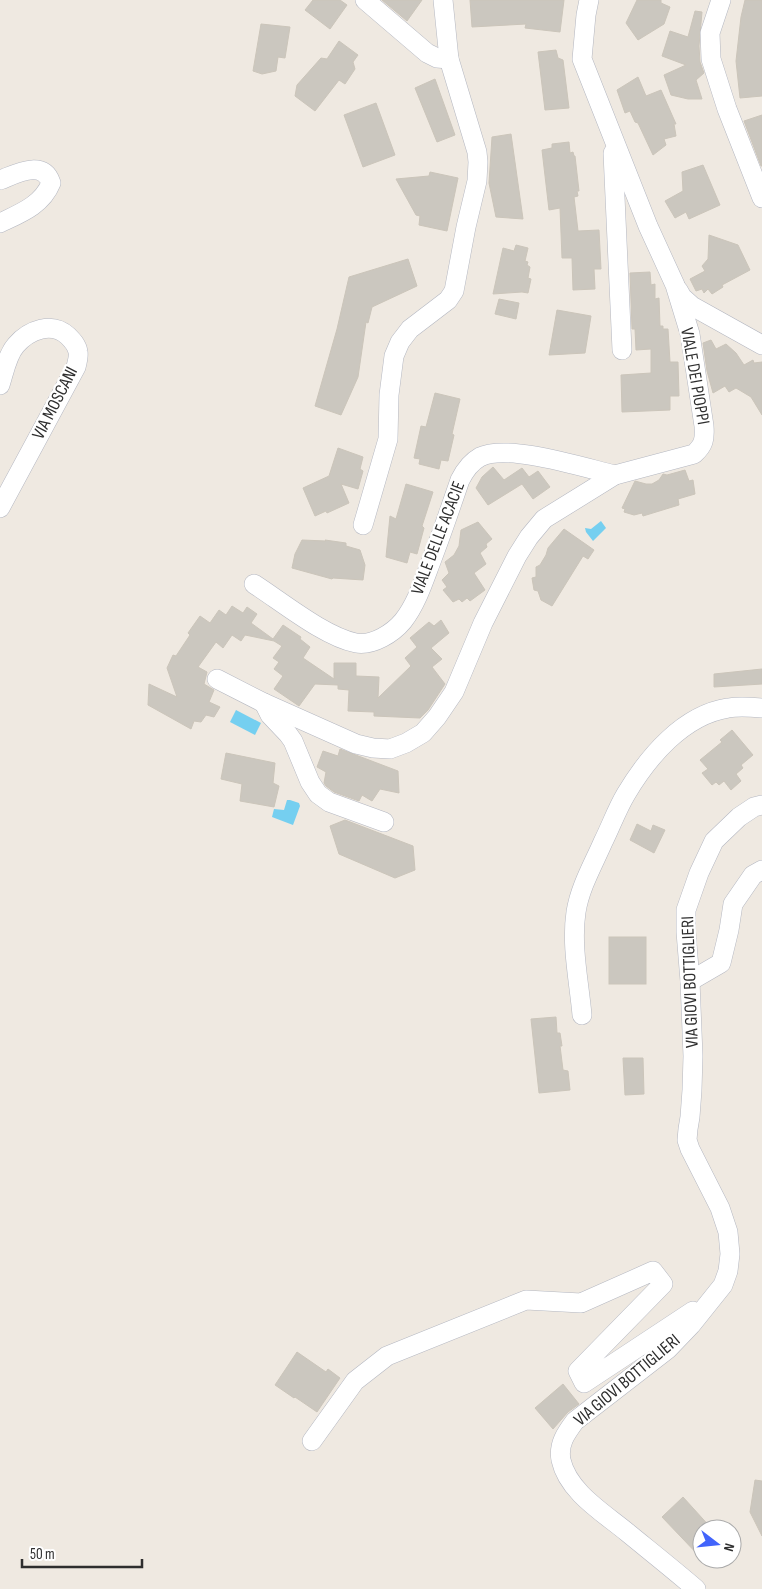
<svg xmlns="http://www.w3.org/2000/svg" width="762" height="1589" font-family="'Sofia Sans Condensed',sans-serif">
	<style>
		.water { fill: #75cff0 }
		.building { fill: #cbc7bf; stroke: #cbc5ba }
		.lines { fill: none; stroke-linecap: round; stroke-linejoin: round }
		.minor-casing { stroke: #b4b7c1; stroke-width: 20 }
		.minor { stroke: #fff; stroke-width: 19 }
		.labels { text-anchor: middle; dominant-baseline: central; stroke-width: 4.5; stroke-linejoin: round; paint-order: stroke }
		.street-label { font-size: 18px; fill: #2e2e2e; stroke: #fff }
	</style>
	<rect width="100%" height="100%" fill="#efe9e1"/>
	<g class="water">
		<polygon points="601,521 606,528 593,541 586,532 585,528 591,529"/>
		<polygon points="236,710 261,723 255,735 230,722"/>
		<polygon points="287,800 290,800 299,803 300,806 293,825 272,817 274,809 284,810"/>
	</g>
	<g class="building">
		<polygon points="313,0 340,0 347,5 330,29 305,10"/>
		<polygon points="382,0 422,0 407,21"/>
		<polygon points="470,0 564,0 560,32 525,28 526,24 472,27"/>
		<polygon points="637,0 661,0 661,3 670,7 664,24 638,40 626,23"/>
		<polygon points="745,0 762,0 762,96 740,98 736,61 741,17"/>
		<polygon points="695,11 702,12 699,46 700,62 704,73 696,80 702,99 688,99 671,95 664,75 686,65 662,56 670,31 688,37"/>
		<polygon points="261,24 290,27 285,58 278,57 276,71 262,74 253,71"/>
		<polygon points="339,41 358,55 353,62 355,69 345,84 339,80 315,111 295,96 297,85 321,58 327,59"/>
		<polygon points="556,50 558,58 563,60 569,108 545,110 538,52"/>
		<polygon points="638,77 646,96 661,90 676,124 674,124 676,136 664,139 666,145 653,155 638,123 635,122 630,111 625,113 617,90"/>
		<polygon points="435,79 455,135 437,142 415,88"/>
		<polygon points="376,103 395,155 363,167 344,115"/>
		<polygon points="762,115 762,166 761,166 744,121"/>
		<polygon points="511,134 523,219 496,217 489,183 492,137"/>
		<polygon points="569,142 570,153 573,152 574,156 575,156 579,191 577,191 578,196 574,197 578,231 599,230 601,269 594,269 595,289 573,290 572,258 562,258 560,208 549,210 542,150 552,148 552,144"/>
		<polygon points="703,165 720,205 689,219 686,212 675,218 665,201 683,191 682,172"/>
		<polygon points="430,172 458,178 447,231 419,225 420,216 416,215 396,179 429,176"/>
		<polygon points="709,235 738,245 750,270 722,285 723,287 712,294 708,289 704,293 702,289 696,291 690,279 705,271 702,266 708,259"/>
		<polygon points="516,245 528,248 525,261 528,262 527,265 530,267 528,278 531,279 528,293 522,292 493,294 503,248 514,251"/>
		<polygon points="408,259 417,286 372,307 368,323 366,322 358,377 341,415 315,406 337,329 349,277"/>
		<polygon points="650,272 651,285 655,284 655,299 659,298 660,326 663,326 663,329 668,329 670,362 678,362 679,396 670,396 670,410 622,412 621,375 651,373 651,349 636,350 635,329 632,329 630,273"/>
		<polygon points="499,299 519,303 516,319 495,314"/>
		<polygon points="557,310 591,316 585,353 549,355"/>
		<polygon points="711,340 716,349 726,344 736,353 744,365 753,360 754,363 762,362 762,415 751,397 736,388 729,392 725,386 713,393 707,371 703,343"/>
		<polygon points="435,393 460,399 452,434 454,435 448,461 441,460 439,469 419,464 420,459 414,458 421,426 426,427"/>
		<polygon points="338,448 363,457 360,469 363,471 358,489 341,484 349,503 327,513 326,511 315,516 303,488 329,476"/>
		<polygon points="493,467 504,480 522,468 529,477 538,471 550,487 533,499 522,484 488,505 476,488 482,477"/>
		<polygon points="685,470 689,481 693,480 695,494 678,499 679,505 643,516 642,513 634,515 624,512 625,509 622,508 635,481 646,484 652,484 659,480 663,474 667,475"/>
		<polygon points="406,484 433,492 422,526 424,528 417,554 410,552 407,563 386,557 390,516 396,519"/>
		<polygon points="478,522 492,539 486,544 487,547 480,553 486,564 474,573 485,590 470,601 467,598 462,602 459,599 453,602 443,590 447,587 442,580 449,573 445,562 454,555 459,546 461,530"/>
		<polygon points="564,529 594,550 588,559 583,556 552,606 541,600 538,591 534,590 532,578 536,577 536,567 540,565 546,555 548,548"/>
		<polygon points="302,540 326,541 325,540 346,543 346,546 360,550 365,565 363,580 333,578 332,579 292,568 295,554"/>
		<polygon points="232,606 243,613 247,607 257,614 251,623 273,639 283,625 301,637 300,639 310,647 303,658 334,679 334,663 356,663 356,676 379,677 378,698 411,666 405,658 417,647 410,638 429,622 434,626 441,620 449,633 431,648 442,659 432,667 445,684 428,710 420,718 374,716 374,712 348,711 349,690 338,689 338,685 315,684 299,706 274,689 283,676 274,669 279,662 273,658 282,646 274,641 245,635 241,641 232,635 223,648 216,642 198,667 207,672 204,684 214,690 209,702 220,707 214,717 206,715 201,722 194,721 191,729 148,705 149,684 177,697 167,668 173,655 176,656 190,635 188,633 200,616 210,623 219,610 226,615"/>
		<polygon points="762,669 762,684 714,687 714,674"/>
		<polygon points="732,730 753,755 741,765 743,768 736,774 741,781 731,790 724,781 719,785 716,782 712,785 702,773 708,769 700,760 722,742 720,740"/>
		<polygon points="340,749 398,771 399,793 380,789 372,801 362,795 359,801 334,792 326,786 324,783 326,772 317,767 323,751 338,756"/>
		<polygon points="226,753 275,763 273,783 279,786 274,807 240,801 242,784 221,779"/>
		<polygon points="345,820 413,846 415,870 395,878 339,854 330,826"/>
		<polygon points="637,824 651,831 653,825 665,830 654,853 630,840"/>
		<rect x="609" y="937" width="37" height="47"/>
		<polygon points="556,1017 557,1033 560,1033 562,1046 560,1046 563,1070 568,1071 570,1090 539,1093 531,1019"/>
		<polygon points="623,1058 643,1058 644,1094 625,1095"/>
		<polygon points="297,1352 326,1372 328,1369 340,1378 317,1412 295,1397 294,1398 275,1385"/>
		<polygon points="563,1384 579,1404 568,1412 553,1429 535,1408"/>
		<polygon points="755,1480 762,1481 762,1536 750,1512"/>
		<polygon points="683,1497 712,1529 702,1529 702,1559 662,1517"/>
	</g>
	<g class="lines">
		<g class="minor-casing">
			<g id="minor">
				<polyline points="365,0 427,53 437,58 449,59"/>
				<polyline points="721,0 710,33 711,59 727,109 762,198"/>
				<polyline points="613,153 622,350"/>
				<path d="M0,180C16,174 43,159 51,183C42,205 21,213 0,223"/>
				<polyline points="678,290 682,297 692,306 762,345"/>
				<path d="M0,385C4,373 7,355 16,345C29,330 52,321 68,336C72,340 77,345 78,352C79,356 77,363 76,367L0,508"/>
				<polyline points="363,525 388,439 389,395 394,356 400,342 410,329 448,300 454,291 466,227 477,181 478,162 477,152 449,59 443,0"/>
				<path d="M254,584C282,602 325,637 356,643C373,646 393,633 403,621C417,603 424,580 432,559C442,533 451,506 460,480C465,470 471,462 480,457C507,443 585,468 615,475"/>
				<path d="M217,679L264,703L356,744L373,748L390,749L406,743L423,733L437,717L454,692L483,623L517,556L529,537L544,519L615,475L694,454C704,445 705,439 704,426L690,334L675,285L648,226L582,59L586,15L589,0"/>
				<polyline points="264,703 270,715 288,734 293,741 310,782 318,794 329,802 384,822"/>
				<polyline points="690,981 721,963 729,930 733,904 753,875 762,870"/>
				<path d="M582,1015C579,981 571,946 576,912C580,887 593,865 603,842C611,826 617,809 626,794C648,757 683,715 728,708C739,706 751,707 762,708"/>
				<polyline points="312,1441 355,1381 387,1356 526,1300 581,1303 653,1271 663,1284 578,1371 584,1383 693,1311"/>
				<path d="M696,1589C674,1570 650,1551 628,1533C604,1513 568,1492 561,1460C558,1444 566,1433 575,1421L668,1349L691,1325L723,1285L728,1271L730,1254L728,1232L720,1208L690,1149L687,1140L688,1129L690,1117L692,1090L693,1056L690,981L686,932V910L699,873L714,841L739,817L754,807L762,805"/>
			</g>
		</g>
		<use href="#minor" class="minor"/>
	</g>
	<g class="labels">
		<g class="street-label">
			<text transform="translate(695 376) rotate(80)">VIALE DEI PIOPPI</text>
			<text transform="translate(55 403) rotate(-63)">VIA MOSCANI</text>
			<text transform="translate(438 538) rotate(-69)">VIALE DELLE ACACIE</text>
			<text transform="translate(690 982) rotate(-92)">VIA GIOVI BOTTIGLIERI</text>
			<text transform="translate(627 1380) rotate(-40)">VIA GIOVI BOTTIGLIERI</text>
		</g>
	</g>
	<g transform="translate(717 1544) rotate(106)"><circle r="24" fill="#ffffff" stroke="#ababab"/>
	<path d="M0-4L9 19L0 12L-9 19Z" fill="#4264fb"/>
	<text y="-8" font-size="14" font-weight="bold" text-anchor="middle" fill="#2e2e2e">N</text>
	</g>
	<path d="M22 1559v8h120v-8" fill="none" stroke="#2e2e2e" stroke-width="2.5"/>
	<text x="30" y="1559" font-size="15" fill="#2e2e2e" stroke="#ffffff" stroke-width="4" paint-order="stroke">50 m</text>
</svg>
